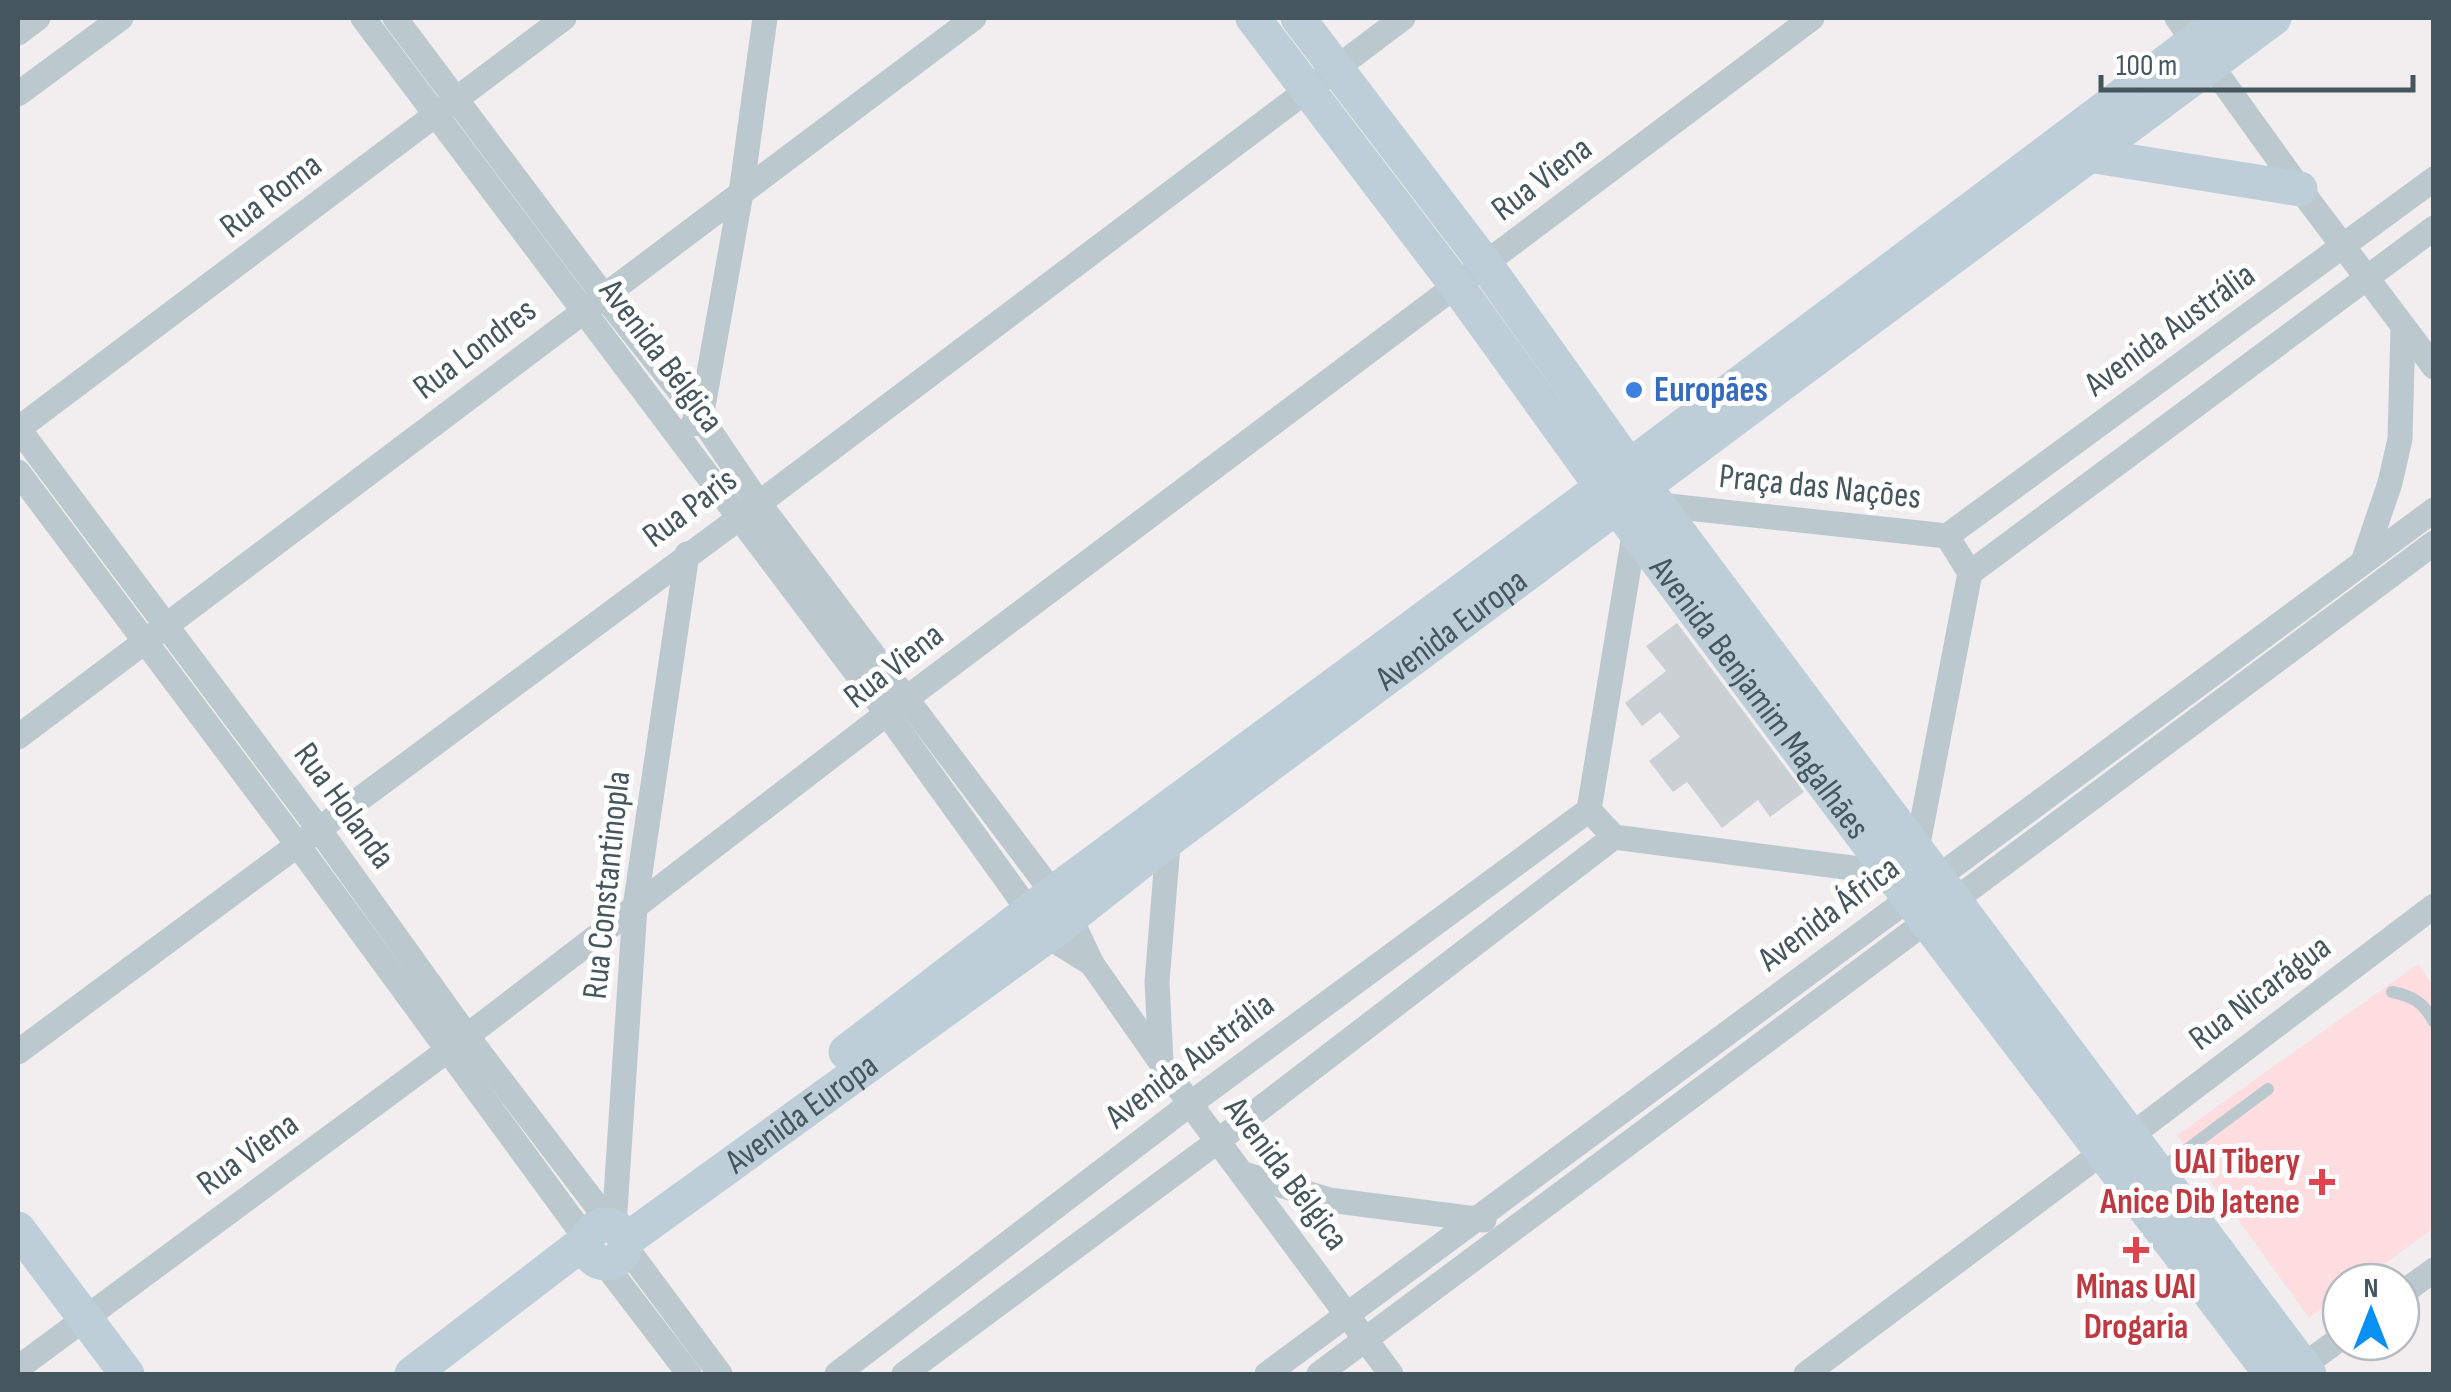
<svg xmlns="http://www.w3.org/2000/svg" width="2451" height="1392" font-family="'Sofia Sans Condensed',sans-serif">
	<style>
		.medical { fill: #fddddf }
		.building { fill: #cad0d4 }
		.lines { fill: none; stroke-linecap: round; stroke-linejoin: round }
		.lane { stroke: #bbc9cf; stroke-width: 12 }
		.street { stroke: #bbc9cf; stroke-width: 25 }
		.secondary { stroke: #bdced8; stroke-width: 35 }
		.shop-dot { fill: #3f7fe0; stroke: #fff; stroke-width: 4 }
		.health-dot { fill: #e0444e; stroke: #fff; stroke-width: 4 }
		.labels { text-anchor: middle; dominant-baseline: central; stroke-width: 10; stroke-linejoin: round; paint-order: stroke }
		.street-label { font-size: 35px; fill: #45565e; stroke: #fff }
		.shop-label { font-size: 35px; font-weight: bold; fill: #366cbe; stroke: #fff; text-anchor: start }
		.health-label { font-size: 35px; font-weight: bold; fill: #be3a42; stroke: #fff; text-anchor: end }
	</style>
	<rect width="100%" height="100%" fill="#f2eeef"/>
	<polygon class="medical" points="2418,964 2433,986 2433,1229 2359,1282 2341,1282 2341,1295 2309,1318 2177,1135"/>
	<polygon class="building" points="1677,623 1804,792 1770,817 1758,800 1722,828 1687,782 1673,792 1649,761 1680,737 1660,712 1642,726 1625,703 1666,671 1646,646"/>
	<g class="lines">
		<g class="lane">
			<path d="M2392,992C2413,996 2424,1003 2434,1022"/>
			<polyline points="2158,1171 2268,1089"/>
		</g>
		<g class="street">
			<polyline points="363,18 888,715 1047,936 1092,964"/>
			<polyline points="395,18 604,296 701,418 758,502 1053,893 1070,917 1092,964 1190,1104 1391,1374"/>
			<polyline points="2177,18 2300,189 2434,367"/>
			<polyline points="18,33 38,18"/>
			<polyline points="18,94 121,18"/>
			<polyline points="693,424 701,418 741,193 765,18"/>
			<polyline points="18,428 318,828 467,1036 612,1226"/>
			<polyline points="18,429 564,18"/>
			<polyline points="18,472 297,844 587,1240"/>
			<polyline points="1660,505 1947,536 1970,573 1917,849"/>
			<polyline points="1635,529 1589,810 1614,837 1891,873"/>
			<polyline points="1947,536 2434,179"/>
			<polyline points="2363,562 2390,483 2400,439 2403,327"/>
			<polyline points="1970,573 2434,228"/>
			<polyline points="18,737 974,18"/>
			<polyline points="18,1052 738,519 1403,18"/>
			<polyline points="1161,1062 1157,982 1169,833"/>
			<polyline points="2129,1137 2434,906"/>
			<polyline points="1244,1174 1329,1200 1484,1220"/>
			<polyline points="614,1226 635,907 687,554"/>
			<polyline points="625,1246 720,1374"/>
			<polyline points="604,1263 689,1374"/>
			<polyline points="2401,1294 2434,1270"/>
			<polyline points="18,1368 467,1036 907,698 1812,18"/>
			<polyline points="837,1374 1190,1104 1589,810"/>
			<polyline points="904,1374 1218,1141 1614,837"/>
			<polyline points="1267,1374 2434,510"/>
			<polyline points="1319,1374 2434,543"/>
			<polyline points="1806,1374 2103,1152"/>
			<polyline points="2292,1374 2341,1338"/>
		</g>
		<g class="secondary">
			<path id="s1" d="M1253,18L1457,286L1602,487L1927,922L2271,1374"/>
			<polyline points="1298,18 1486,265 1629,466 2309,1374"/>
			<polyline points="2089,155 2300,189"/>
			<polyline points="846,1052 1053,893 1602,487 2225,18"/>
			<circle cx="606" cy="1244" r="19"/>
			<polyline points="18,1229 127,1374"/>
			<path id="s2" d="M625,1241L1047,936L1167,841L2274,18"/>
			<polyline points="412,1374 587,1240"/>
		</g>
	</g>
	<circle class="shop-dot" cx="1634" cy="390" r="10"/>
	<g class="health-dot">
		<path d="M2317 1167h10v10h10v10h-10v10h-10v-10h-10v-10h10z"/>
		<path d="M2131 1235h10v10h10v10h-10v10h-10v-10h-10v-10h10z"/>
	</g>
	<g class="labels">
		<g class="street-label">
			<text transform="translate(1542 179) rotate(-37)">Rua Viena</text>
			<text transform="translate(271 196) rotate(-37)">Rua Roma</text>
			<text transform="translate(2170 330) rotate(-36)">Avenida Austrália</text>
			<text transform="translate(475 349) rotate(-37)">Rua Londres</text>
			<text transform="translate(661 356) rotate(53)">Avenida Bélgica</text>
			<text transform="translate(1820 487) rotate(6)">Praça das Nações</text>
			<text transform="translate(690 508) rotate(-37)">Rua Paris</text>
			<text stroke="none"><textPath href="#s2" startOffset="1028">Avenida Europa</textPath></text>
			<text transform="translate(894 666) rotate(-38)">Rua Viena</text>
			<text stroke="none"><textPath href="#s1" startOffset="848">Avenida Benjamim Magalhães</textPath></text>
			<text transform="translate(344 806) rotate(54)">Rua Holanda</text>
			<text transform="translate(607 885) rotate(-84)">Rua Constantinopla</text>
			<text transform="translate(1829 914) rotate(-37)">Avenida África</text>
			<text transform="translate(2260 993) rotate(-37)">Rua Nicarágua</text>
			<text transform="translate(1190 1061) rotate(-37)">Avenida Austrália</text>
			<text stroke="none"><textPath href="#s2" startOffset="218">Avenida Europa</textPath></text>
			<text transform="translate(248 1154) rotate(-36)">Rua Viena</text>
			<text transform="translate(1286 1174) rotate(53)">Avenida Bélgica</text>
		</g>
		<g class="shop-label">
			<text x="1654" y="390">Europães</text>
		</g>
		<g class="health-label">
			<text x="2300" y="1162">UAI Tibery<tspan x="2300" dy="40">Anice Dib Jatene</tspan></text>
			<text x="2136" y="1287" text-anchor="middle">Minas UAI<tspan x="2136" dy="40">Drogaria</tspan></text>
		</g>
	</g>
	<rect width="2451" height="1392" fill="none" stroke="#45565e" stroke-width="40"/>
	<g transform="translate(2371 1312)"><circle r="48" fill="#ffffff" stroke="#b5bbbf" stroke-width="2.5"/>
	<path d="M0-8L18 38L0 25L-18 38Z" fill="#0891f2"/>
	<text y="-15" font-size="28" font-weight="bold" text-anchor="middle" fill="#45565e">N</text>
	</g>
	<path d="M2101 75v15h312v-15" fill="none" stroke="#45565e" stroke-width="5"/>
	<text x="2116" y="75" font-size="30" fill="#45565e" stroke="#ffffff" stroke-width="8" paint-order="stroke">100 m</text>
</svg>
